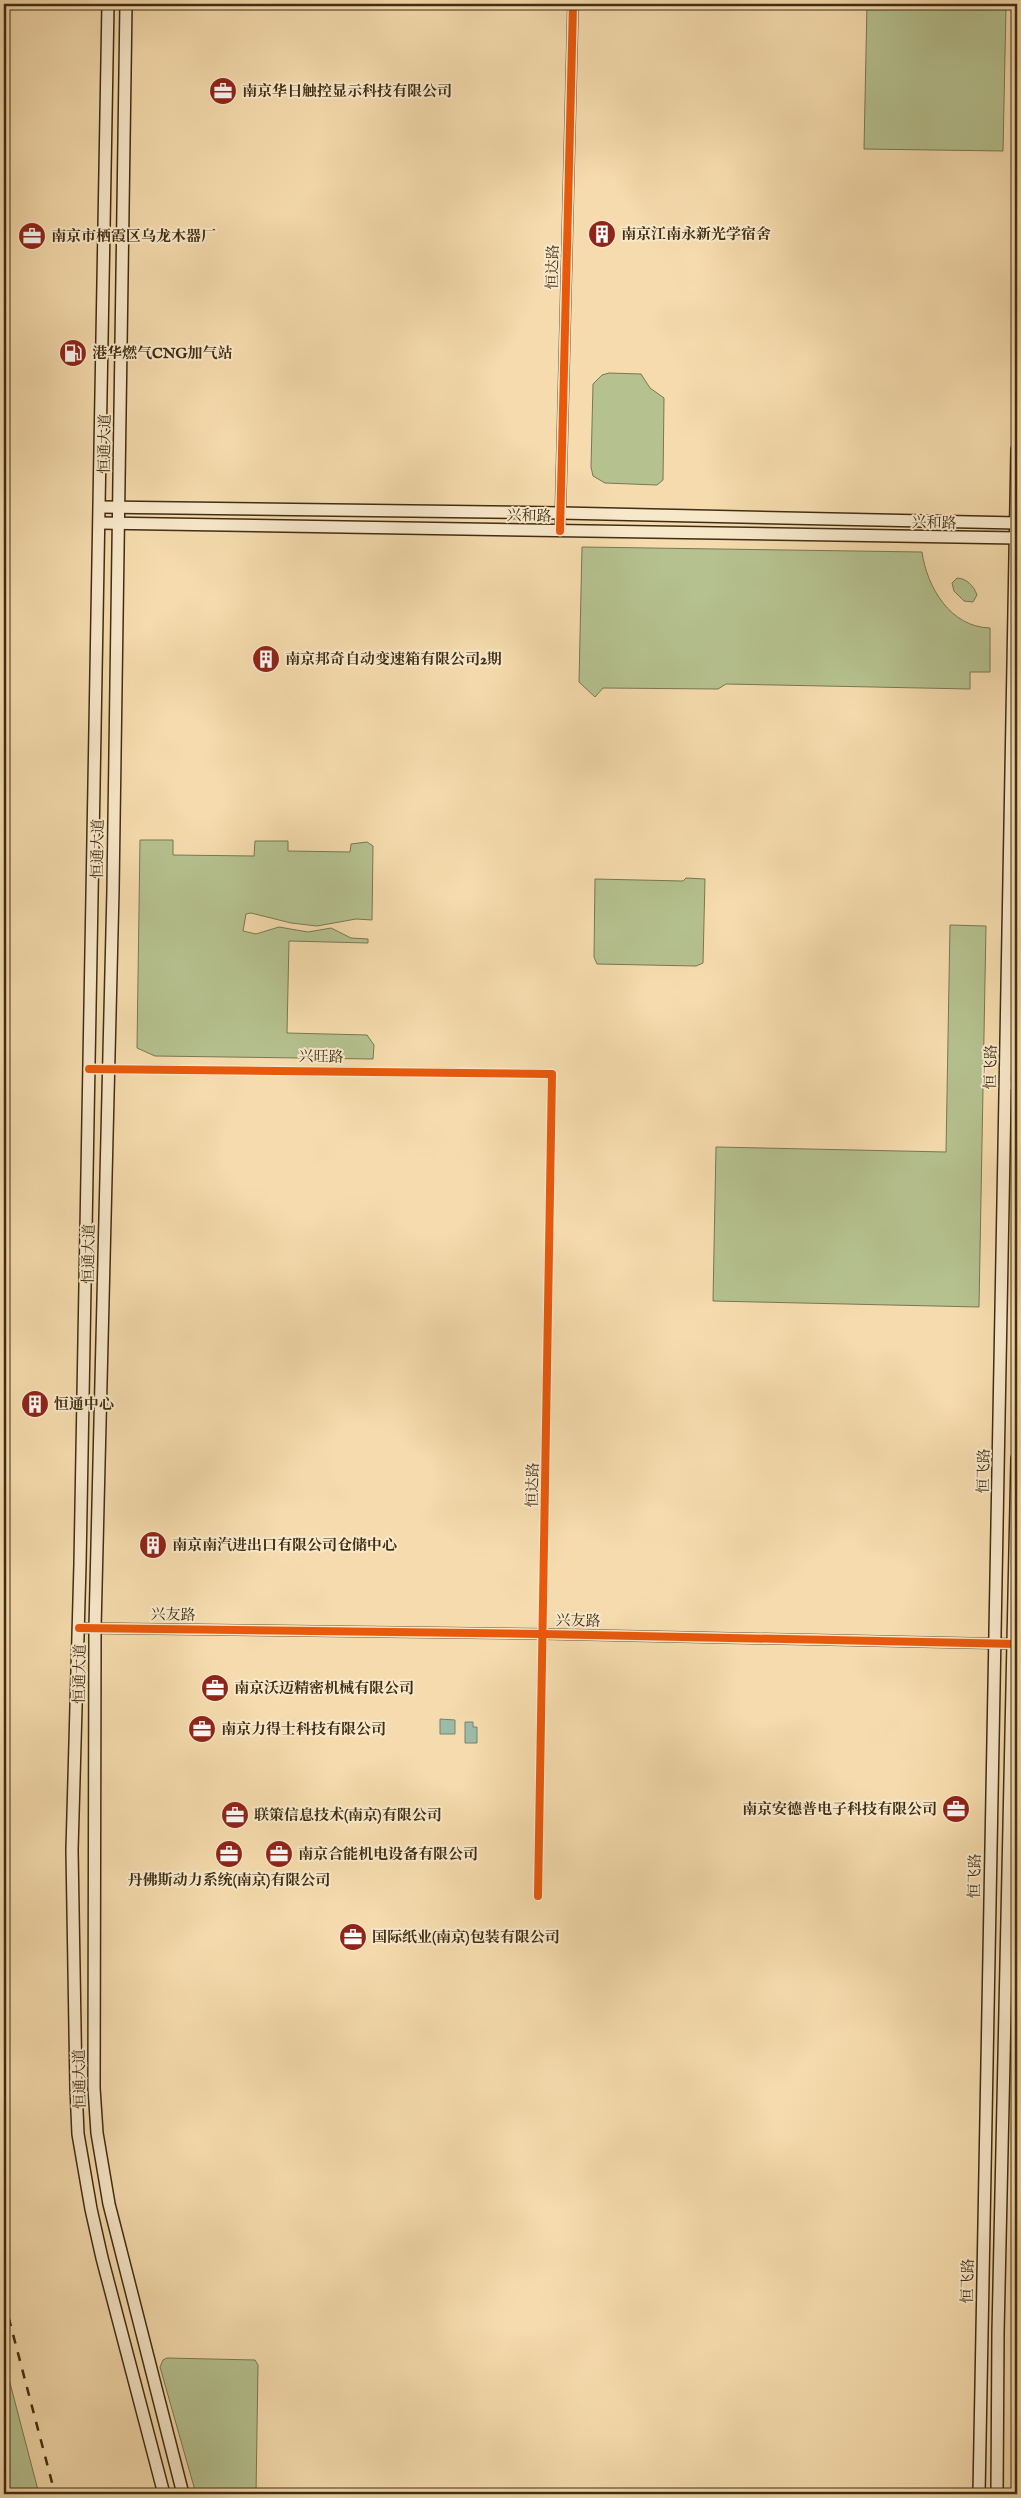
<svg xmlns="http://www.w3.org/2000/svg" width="1021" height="2498" font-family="'IM FELL English','Noto Serif SC',serif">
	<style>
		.green { fill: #b5c18f; stroke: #7a7751 }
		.water { fill: #9cbba8; stroke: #77826c }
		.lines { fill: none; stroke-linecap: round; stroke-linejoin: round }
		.minor-casing { stroke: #6d583a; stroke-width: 10 }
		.tertiary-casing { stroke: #6d583a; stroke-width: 12 }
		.secondary-casing { stroke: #402d13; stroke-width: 14 }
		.minor { stroke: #f8e8ca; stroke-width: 8 }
		.tertiary { stroke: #f8e8ca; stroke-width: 10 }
		.secondary { stroke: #f8e8ca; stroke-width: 11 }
		.rail { stroke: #402d13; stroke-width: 2.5; stroke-dasharray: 9 9; stroke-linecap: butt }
		.cycleway-casing { stroke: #f8e8ca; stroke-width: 11 }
		.cycleway { stroke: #e8590c; stroke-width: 8 }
		.labels { text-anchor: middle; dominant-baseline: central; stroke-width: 4; stroke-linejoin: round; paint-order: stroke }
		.poi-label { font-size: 15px; font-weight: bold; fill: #402d13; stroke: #f8e8ca; text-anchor: start }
		.street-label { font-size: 15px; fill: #402d13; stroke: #f8e8ca }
	</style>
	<rect width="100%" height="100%" fill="#f5dbad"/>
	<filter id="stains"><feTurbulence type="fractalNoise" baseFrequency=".004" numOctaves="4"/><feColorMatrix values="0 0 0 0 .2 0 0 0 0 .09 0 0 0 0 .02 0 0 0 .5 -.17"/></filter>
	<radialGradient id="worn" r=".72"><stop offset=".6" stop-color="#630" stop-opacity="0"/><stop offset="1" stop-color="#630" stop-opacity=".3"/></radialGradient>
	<g class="green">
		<polygon points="867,4 1002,4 1006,7 1003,151 864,149"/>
		<polygon points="609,373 641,374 650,388 664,398 663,480 657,485 605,483 593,476 591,467 593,384 602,375"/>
		<path d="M582,547L922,552C927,587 950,627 990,628V672H970V689L726,684L718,689L603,688L595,697L579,682Z"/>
		<path d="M957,578C966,578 974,586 977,595L973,602L964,601L954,591L952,583Z"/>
		<polygon points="140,840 173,840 173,855 254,856 255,841 288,841 288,851 350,852 351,844 367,842 373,846 372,920 356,919 317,926 291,923 251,913 246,914 243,931 256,934 279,927 308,932 331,928 351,938 368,939 368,943 289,941 287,1033 367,1035 374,1045 373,1059 155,1056 137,1048"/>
		<polygon points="686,878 705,879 703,963 696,966 597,964 594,957 595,879 683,881"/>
		<polygon points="950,925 986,926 979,1307 713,1301 716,1147 946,1152"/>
		<polygon points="167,2358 255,2360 258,2365 256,2494 196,2494 160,2367 163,2360"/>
		<polygon points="4,2360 39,2494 4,2494"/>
	</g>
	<g class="water">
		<polygon points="440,1719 455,1720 455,1734 440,1734"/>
		<polygon points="465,1722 473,1722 473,1727 477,1727 477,1743 465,1743"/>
	</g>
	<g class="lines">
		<g class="minor-casing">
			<g id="minor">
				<polyline points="89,1069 552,1074 538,1896"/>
				<polyline points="1006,1085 1017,1085"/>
			</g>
		</g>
		<g class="tertiary-casing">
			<g id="tertiary">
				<polyline points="560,531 573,4"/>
				<polyline points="79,1628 543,1634 1017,1644"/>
			</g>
		</g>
		<g class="secondary-casing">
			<g id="secondary">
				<polyline points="108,4 80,1564 72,1850 76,2088 78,2134 91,2209 102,2258 164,2494"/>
				<polyline points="126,4 113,890 95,1628 94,2088 97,2133 109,2204 183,2494"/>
				<polyline points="100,507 561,513 1017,523"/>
				<polyline points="100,523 1017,538"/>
				<polyline points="979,2494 1017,449"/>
				<polyline points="997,2494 998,2333 1017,1458"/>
			</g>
		</g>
		<use href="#minor" class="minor"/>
		<use href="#tertiary" class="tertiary"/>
		<use href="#secondary" class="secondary"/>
		<polyline class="rail" points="4,2300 55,2494"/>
		<g class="cycleway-casing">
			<g id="cycleway">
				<polyline points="560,531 573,4"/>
				<polyline points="89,1069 552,1074 538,1896"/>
				<polyline points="79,1628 543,1634 1017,1644"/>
			</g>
		</g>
		<use href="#cycleway" class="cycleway"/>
	</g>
	<defs>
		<g id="office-disc" transform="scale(1.4375)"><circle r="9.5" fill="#8f2418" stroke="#f8e8ca"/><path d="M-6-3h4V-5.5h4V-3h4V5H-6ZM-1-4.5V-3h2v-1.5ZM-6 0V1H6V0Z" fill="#fff"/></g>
		<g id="building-disc" transform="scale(1.4375)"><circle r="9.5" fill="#8f2418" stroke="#f8e8ca"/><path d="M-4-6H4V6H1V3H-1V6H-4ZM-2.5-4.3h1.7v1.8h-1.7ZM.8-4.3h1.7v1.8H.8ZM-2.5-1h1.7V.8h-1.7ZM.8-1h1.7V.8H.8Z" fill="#fff"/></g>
		<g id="fuel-disc" transform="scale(1.4375)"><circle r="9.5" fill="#8f2418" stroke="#f8e8ca"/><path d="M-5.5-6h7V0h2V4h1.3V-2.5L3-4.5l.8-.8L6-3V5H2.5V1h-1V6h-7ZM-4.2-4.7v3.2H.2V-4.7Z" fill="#fff"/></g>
	</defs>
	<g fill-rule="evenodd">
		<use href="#office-disc" x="223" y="91"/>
		<use href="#building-disc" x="602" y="234"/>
		<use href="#office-disc" x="32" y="236"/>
		<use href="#fuel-disc" x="73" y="353"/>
		<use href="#building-disc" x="266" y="659"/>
		<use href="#building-disc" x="35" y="1404"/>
		<use href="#building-disc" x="153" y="1545"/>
		<use href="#office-disc" x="215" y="1688"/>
		<use href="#office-disc" x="202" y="1729"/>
		<use href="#office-disc" x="956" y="1809"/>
		<use href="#office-disc" x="235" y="1815"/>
		<use href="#office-disc" x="229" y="1854"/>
		<use href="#office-disc" x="279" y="1854"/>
		<use href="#office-disc" x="353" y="1937"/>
	</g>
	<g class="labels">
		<g class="poi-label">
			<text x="242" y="91">南京华日触控显示科技有限公司</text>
			<text x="621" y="234">南京江南永新光学宿舍</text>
			<text x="51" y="236">南京市栖霞区乌龙木器厂</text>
			<text x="92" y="353">港华燃气CNG加气站</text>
			<text x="285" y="659">南京邦奇自动变速箱有限公司2期</text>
			<text x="54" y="1404">恒通中心</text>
			<text x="172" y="1545">南京南汽进出口有限公司仓储中心</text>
			<text x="234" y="1688">南京沃迈精密机械有限公司</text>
			<text x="221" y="1729">南京力得士科技有限公司</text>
			<text x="937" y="1809" text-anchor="end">南京安德普电子科技有限公司</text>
			<text x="254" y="1815">联策信息技术(南京)有限公司</text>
			<text x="298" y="1854">南京合能机电设备有限公司</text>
			<text x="229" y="1880" text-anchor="middle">丹佛斯动力系统(南京)有限公司</text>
			<text x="372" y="1937">国际纸业(南京)包装有限公司</text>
		</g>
		<g class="street-label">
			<text transform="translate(553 267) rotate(-89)">恒达路</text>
			<text transform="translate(105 444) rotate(-89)">恒通大道</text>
			<text transform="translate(529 516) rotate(1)">兴和路</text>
			<text transform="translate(934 523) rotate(1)">兴和路</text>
			<text transform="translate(98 849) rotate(-89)">恒通大道</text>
			<text transform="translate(321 1057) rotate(1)">兴旺路</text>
			<text transform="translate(991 1067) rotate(-89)">恒飞路</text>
			<text transform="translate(89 1254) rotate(-89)">恒通大道</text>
			<text transform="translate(984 1471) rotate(-89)">恒飞路</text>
			<text transform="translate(533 1485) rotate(-89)">恒达路</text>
			<text transform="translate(173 1615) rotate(1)">兴友路</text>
			<text transform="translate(578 1621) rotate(1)">兴友路</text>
			<text transform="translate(80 1674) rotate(-89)">恒通大道</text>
			<text transform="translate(975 1876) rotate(-89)">恒飞路</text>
			<text transform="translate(80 2079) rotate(-91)">恒通大道</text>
			<text transform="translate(968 2281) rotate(-89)">恒飞路</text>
		</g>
	</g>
	<rect width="1021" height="2498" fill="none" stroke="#f5dbad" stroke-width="20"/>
	<rect x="5" y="5" width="1011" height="2488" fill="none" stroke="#402d13" stroke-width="2.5"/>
	<rect x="10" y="10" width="1001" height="2478" fill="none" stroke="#402d13"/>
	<rect width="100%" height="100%" filter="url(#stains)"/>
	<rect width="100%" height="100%" fill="url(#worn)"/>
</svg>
